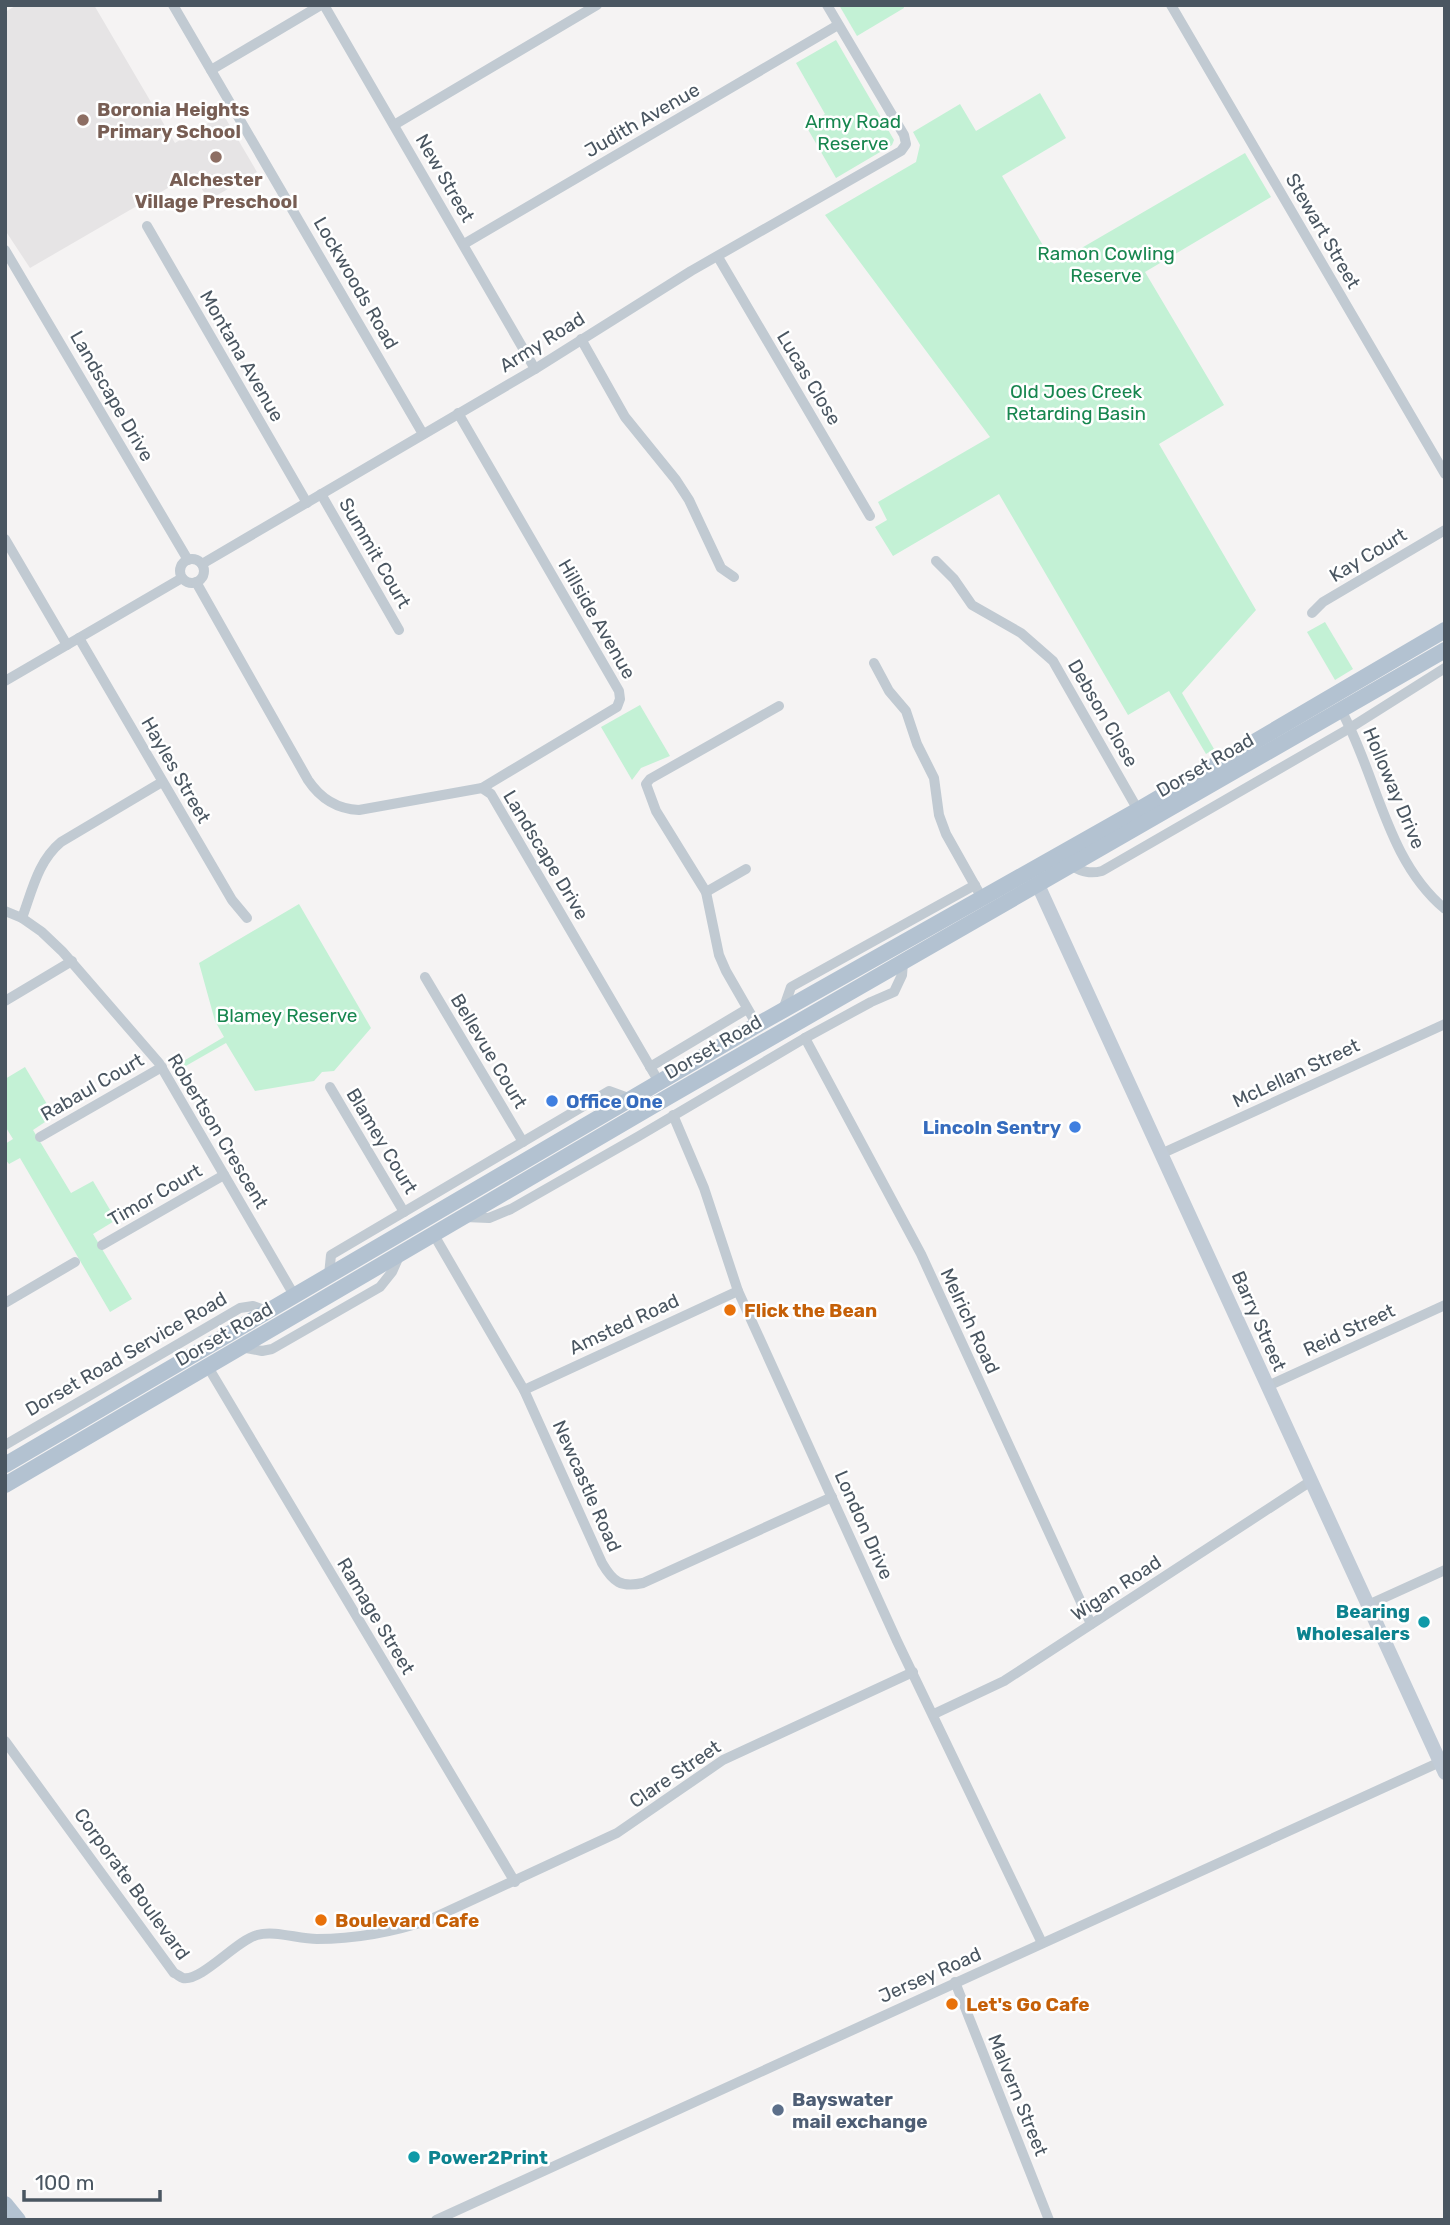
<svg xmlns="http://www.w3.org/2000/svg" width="1450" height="2225" font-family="Rubik,sans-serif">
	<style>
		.education { fill: #e6e4e5 }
		.green { fill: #c3f1d5 }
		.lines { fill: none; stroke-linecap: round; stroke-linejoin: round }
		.street { stroke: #c1cad2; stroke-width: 10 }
		.secondary { stroke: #c1cbd6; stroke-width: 14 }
		.primary { stroke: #b3c2d1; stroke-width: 16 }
		.education-dot { fill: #8d6e63; stroke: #fff; stroke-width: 2.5 }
		.shop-dot { fill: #3f7fe0; stroke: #fff; stroke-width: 2.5 }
		.food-dot { fill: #e8710a; stroke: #fff; stroke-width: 2.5 }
		.culture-dot { fill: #0f9aa8; stroke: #fff; stroke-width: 2.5 }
		.service-dot { fill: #5c6f8a; stroke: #fff; stroke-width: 2.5 }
		.labels { text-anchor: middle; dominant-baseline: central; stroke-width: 5; stroke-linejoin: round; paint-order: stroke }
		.education-label { font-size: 19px; font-weight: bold; fill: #785e54; stroke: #fff; text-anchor: start }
		.street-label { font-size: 19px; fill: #4a5661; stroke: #fff }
		.park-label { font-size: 19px; fill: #17864f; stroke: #fff }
		.shop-label { font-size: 19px; font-weight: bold; fill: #366cbe; stroke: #fff; text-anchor: start }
		.food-label { font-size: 19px; font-weight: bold; fill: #c56008; stroke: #fff; text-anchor: start }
		.culture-label { font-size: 19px; font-weight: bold; fill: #0d838f; stroke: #fff; text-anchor: end }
		.service-label { font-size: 19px; font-weight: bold; fill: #4e5e75; stroke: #fff; text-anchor: start }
	</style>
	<rect width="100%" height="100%" fill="#f5f3f3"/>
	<polygon class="education" points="17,5 94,5 175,143 223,114 257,172 209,200 192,174 30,268 5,230 5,12"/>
	<g class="green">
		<polygon points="839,5 903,5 904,8 857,36"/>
		<polygon points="836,40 894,140 892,145 836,178 806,126 825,114 796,63"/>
		<polygon points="1040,93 1066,138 1002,176 1054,264 1245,153 1271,197 1145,272 1224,405 1159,444 1256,610 1182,693 1214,749 1206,754 1169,691 1128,715 999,494 893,556 875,527 887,520 878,502 990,437 825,215 916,162 920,145 913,132 960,104 976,131"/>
		<polygon points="1325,622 1353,669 1335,680 1307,632"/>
		<polygon points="640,705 670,756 641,768 632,780 601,727"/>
		<polygon points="299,904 371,1028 334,1071 322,1072 314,1081 255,1091 226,1043 177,1071 175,1066 224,1037 215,1021 199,963"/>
		<polygon points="25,1067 54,1116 33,1130 71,1193 93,1181 116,1220 93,1234 132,1299 110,1312 20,1158 9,1164 5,1159 5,1144 13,1139 5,1126 5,1079"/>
	</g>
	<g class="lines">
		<g class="street">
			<polyline points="173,5 423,434"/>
			<polyline points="324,5 535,369"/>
			<polyline points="1171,5 1445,474"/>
			<polyline points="211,70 321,5"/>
			<polyline points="394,125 597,5"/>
			<polyline points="147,226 307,503"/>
			<polyline points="464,244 838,25"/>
			<polyline points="5,250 188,560"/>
			<polyline points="718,257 870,516"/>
			<polyline points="581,339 625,417 676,480 689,500 721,568 734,577"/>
			<polyline points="458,413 619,691 620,699 617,707 482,788"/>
			<polyline points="321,494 399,630"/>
			<polyline points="5,539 67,645"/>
			<circle cx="192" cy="571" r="12"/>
			<polyline points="936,561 954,579 972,605 1021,633 1053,661 1138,810"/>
			<polyline points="202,564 535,369 691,271 901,151 906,144 904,135 827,5"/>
			<path d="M196,582L308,780C320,798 336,809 359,810L482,788L491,794L659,1082"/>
			<polyline points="1312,613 1323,602 1445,530"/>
			<polyline points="79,638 232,900 247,918"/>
			<polyline points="874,663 889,691 906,711 917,744 934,778 939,815 946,834 982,898"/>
			<polyline points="5,681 182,578"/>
			<path d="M1341,710C1377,775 1386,860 1445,909"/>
			<path d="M1072,866C1083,872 1090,874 1102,871L1350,728L1445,668"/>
			<polyline points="706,892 746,869"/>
			<polyline points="5,911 22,918 42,932 62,951 159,1063 294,1295"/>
			<path d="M22,918C32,891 38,861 61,842L162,782"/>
			<polyline points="425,977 523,1142"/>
			<polyline points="5,1001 72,961"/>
			<polyline points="783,1010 791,987 975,885"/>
			<polyline points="757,1025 726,971 719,955 706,892 656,811 646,784 650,779 779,706"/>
			<polyline points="805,1038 921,1254 1091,1624"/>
			<polyline points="650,1067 747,1009"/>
			<polyline points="330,1087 404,1212"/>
			<polyline points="673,1115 704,1188 738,1291 897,1641 1042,1943"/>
			<polyline points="40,1137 162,1067"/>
			<polyline points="1163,1153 1445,1024"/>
			<polyline points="465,1217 489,1218 511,1209 639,1136 805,1038 871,1002 894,992 902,975 903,963"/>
			<path d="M434,1235L524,1390L602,1563C613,1582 621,1588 643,1583L832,1497"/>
			<polyline points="102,1245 224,1175"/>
			<polyline points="329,1275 331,1255 609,1091 631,1099"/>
			<polyline points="5,1303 75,1262"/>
			<polyline points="241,1347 262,1351 272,1349 380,1287 392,1272 400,1254"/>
			<polyline points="208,1367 515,1882"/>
			<polyline points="1268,1386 1445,1305"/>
			<polyline points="524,1390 738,1291"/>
			<polyline points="5,1445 240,1308 253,1306 267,1311"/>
			<polyline points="1368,1605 1445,1570"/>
			<polyline points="934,1714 1004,1681 1311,1481"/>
			<path d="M5,1741L174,1973C177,1974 180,1977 183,1978C201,1982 237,1940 257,1935C275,1930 298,1939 317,1939C355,1939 393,1932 429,1920L617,1833L723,1760L913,1672"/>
			<polyline points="955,1982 1049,2220"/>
			<polyline points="436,2220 1440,1762"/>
		</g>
		<polyline class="secondary" points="1038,885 1445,1773"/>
		<g class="primary">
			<polyline points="5,1465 757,1025 1138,810 1445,630"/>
			<polyline points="5,1485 668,1097 1445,650"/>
			<polyline points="5,2204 18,2220"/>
		</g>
	</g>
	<g class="education-dot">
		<circle cx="83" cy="120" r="7"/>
		<circle cx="216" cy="157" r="7"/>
	</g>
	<g class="shop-dot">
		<circle cx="552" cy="1101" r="7"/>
		<circle cx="1075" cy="1127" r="7"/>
	</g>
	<g class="food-dot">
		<circle cx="730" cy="1310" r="7"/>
		<circle cx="321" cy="1920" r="7"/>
		<circle cx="952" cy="2004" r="7"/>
	</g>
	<g class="culture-dot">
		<circle cx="1424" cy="1622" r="7"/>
		<circle cx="414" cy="2157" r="7"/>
	</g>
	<circle class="service-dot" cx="778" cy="2110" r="7"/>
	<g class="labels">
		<g class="education-label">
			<text x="97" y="109">Boronia Heights<tspan x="97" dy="22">Primary School</tspan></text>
			<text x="216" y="179" text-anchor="middle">Alchester<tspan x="216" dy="22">Village Preschool</tspan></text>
		</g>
		<g class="street-label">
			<text transform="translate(642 120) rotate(-30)">Judith Avenue</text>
			<text transform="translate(445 178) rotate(60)">New Street</text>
			<text transform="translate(1323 231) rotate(60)">Stewart Street</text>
			<text transform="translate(356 283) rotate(60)">Lockwoods Road</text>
			<text transform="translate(542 342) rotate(-32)">Army Road</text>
			<text transform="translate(242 356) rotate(60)">Montana Avenue</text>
			<text transform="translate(809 378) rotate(59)">Lucas Close</text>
			<text transform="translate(112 396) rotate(60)">Landscape Drive</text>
			<text transform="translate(375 553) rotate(60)">Summit Court</text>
			<text transform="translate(1368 555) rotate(-31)">Kay Court</text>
			<text transform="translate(597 619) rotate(60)">Hillside Avenue</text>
			<text transform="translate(1103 713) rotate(60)">Debson Close</text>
			<text transform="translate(1205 765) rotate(-30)">Dorset Road</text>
			<text transform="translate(176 770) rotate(60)">Hayles Street</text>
			<text transform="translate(1394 788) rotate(67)">Holloway Drive</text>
			<text transform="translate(546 855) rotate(59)">Landscape Drive</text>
			<text transform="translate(713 1047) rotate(-30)">Dorset Road</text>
			<text transform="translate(489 1051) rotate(59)">Bellevue Court</text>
			<text transform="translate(1296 1073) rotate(-25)">McLellan Street</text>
			<text transform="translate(92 1087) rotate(-30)">Rabaul Court</text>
			<text transform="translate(218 1131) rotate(59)">Robertson Crescent</text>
			<text transform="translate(382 1141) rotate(59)">Blamey Court</text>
			<text transform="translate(155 1195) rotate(-30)">Timor Court</text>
			<text transform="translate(970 1321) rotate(65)">Melrich Road</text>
			<text transform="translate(1259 1321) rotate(66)">Barry Street</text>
			<text transform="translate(624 1324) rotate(-25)">Amsted Road</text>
			<text transform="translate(1349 1330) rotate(-25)">Reid Street</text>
			<text transform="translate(224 1334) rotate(-30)">Dorset Road</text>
			<text transform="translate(126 1354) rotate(-30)">Dorset Road Service Road</text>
			<text transform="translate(587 1486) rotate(66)">Newcastle Road</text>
			<text transform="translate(864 1525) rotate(66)">London Drive</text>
			<text transform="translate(1116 1588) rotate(-33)">Wigan Road</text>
			<text transform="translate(376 1616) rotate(59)">Ramage Street</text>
			<text transform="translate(675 1774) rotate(-34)">Clare Street</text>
			<text transform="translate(132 1884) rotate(54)">Corporate Boulevard</text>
			<text transform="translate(930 1975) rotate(-24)">Jersey Road</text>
			<text transform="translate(1018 2095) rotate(68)">Malvern Street</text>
		</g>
		<g class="park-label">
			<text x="853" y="121">Army Road<tspan x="853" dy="22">Reserve</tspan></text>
			<text x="1106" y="253">Ramon Cowling<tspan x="1106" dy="22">Reserve</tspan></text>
			<text x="1076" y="391">Old Joes Creek<tspan x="1076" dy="22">Retarding Basin</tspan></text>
			<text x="287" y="1015">Blamey Reserve</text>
		</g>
		<g class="shop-label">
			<text x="566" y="1101">Office One</text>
			<text x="1061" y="1127" text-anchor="end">Lincoln Sentry</text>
		</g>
		<g class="food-label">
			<text x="744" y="1310">Flick the Bean</text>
			<text x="335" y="1920">Boulevard Cafe</text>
			<text x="966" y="2004">Let's Go Cafe</text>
		</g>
		<g class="culture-label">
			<text x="1410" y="1611">Bearing<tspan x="1410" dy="22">Wholesalers</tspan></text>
			<text x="428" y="2157" text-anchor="start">Power2Print</text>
		</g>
		<g class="service-label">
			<text x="792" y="2099">Bayswater<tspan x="792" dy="22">mail exchange</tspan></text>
		</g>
	</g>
	<rect width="1450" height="2225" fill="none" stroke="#4a5661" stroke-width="14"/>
	<path d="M24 2190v10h136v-10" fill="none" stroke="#4a5661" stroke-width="3.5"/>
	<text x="35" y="2190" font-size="21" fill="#4a5661" stroke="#ffffff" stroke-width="5" paint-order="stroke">100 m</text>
</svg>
